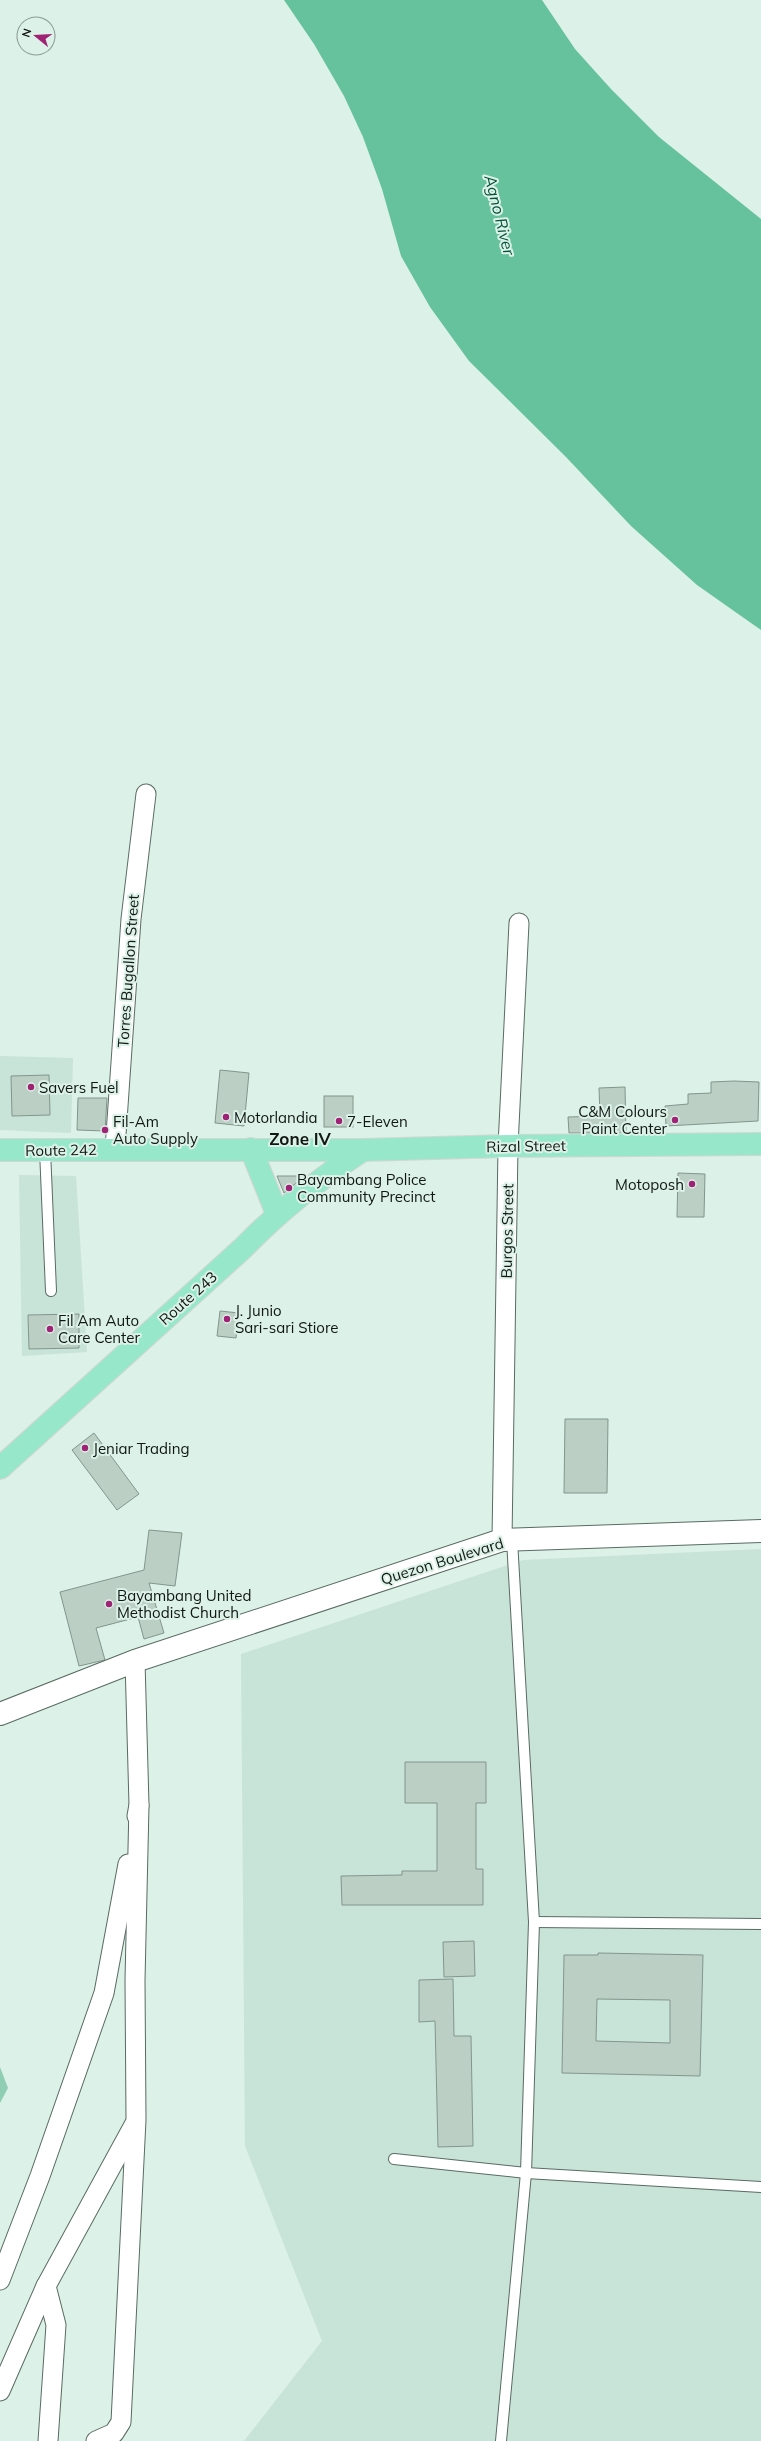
<svg xmlns="http://www.w3.org/2000/svg" width="761" height="2441" font-family="Mulish,sans-serif">
	<style>
		.built { fill: #c8e3d7 }
		.green { fill: #8fceb2 }
		.water { fill: #66c29d }
		.building { fill: #bbcfc5; stroke: #83968d; fill-rule: evenodd }
		.lines { fill: none; stroke-linecap: round; stroke-linejoin: round }
		.service-casing { stroke: #596b63; stroke-width: 12 }
		.minor-casing { stroke: #596b63; stroke-width: 21 }
		.tertiary-casing { stroke: #596b63; stroke-width: 24 }
		.primary-casing { stroke: #d4d5d5; stroke-width: 24 }
		.service { stroke: #fff; stroke-width: 10 }
		.minor { stroke: #fff; stroke-width: 19 }
		.tertiary { stroke: #fff; stroke-width: 22 }
		.primary { stroke: #97e8cb; stroke-width: 22 }
		.poi-dot { fill: #a02275; stroke: #dcf1e7; stroke-width: 1.5 }
		.labels { text-anchor: middle; dominant-baseline: central; stroke-width: 4; stroke-linejoin: round; paint-order: stroke }
		.street-label { font-size: 15px; fill: #101714; stroke: #dcf1e7 }
		.poi-label { font-size: 15px; fill: #101714; stroke: #dcf1e7; text-anchor: start }
		.water-label { font-size: 16px; font-style: italic; fill: #03533b; stroke: #dcf1e7 }
		.quarter-label { font-size: 17px; font-weight: bold; fill: #101714; stroke: #dcf1e7 }
	</style>
	<rect width="100%" height="100%" fill="#dcf1e7"/>
	<g class="built">
		<polygon points="0,1056 73,1058 71,1133 0,1130"/>
		<polygon points="19,1175 76,1176 87,1352 22,1356"/>
		<polygon points="761,1549 761,2441 244,2441 322,2341 245,2146 241,1654 523,1560"/>
	</g>
	<polygon class="green" points="0,2067 8,2088 0,2103"/>
	<polygon class="water" points="284,0 542,0 575,49 611,89 659,137 761,219 761,630 697,585 631,526 566,457 469,361 430,307 401,256 382,189 363,137 344,96 314,44"/>
	<g class="building">
		<polygon points="220,1070 249,1073 244,1126 215,1123"/>
		<polygon points="49,1075 50,1115 12,1116 11,1076"/>
		<polygon points="734,1081 759,1082 758,1121 666,1126 665,1106 688,1104 688,1094 711,1093 711,1082"/>
		<polygon points="625,1087 626,1133 569,1133 568,1117 600,1116 599,1088"/>
		<rect x="324" y="1096" width="29" height="31"/>
		<polygon points="78,1098 107,1098 105,1131 77,1130"/>
		<polygon points="678,1173 705,1174 704,1217 677,1217"/>
		<polygon points="277,1176 305,1176 284,1193"/>
		<polygon points="220,1311 239,1313 236,1338 217,1336"/>
		<polygon points="79,1314 79,1348 29,1349 28,1315"/>
		<polygon points="565,1419 608,1419 607,1493 564,1493"/>
		<polygon points="94,1433 139,1494 117,1510 72,1450"/>
		<polygon points="149,1530 182,1533 175,1586 149,1583 164,1633 144,1639 138,1617 96,1628 105,1660 79,1666 60,1592 144,1570"/>
		<polygon points="405,1762 486,1762 486,1803 476,1803 476,1869 483,1869 483,1905 342,1905 341,1876 402,1875 402,1871 437,1871 437,1803 405,1803"/>
		<polygon points="474,1941 475,1976 444,1977 443,1942"/>
		<path d="M598,1953L703,1955L700,2076L562,2073L564,1955H598ZM597,1999L670,2000V2043L596,2041Z"/>
		<polygon points="453,1979 454,2036 471,2036 473,2146 438,2147 435,2021 419,2022 419,1980"/>
	</g>
	<g class="lines">
		<g class="service-casing">
			<g id="service">
				<polyline points="45,1150 51,1291"/>
				<polyline points="534,1922 761,1924"/>
				<polyline points="394,2159 526,2173 761,2187"/>
				<polyline points="501,2441 526,2173 534,1922 512,1540"/>
			</g>
		</g>
		<g class="minor-casing">
			<g id="minor">
				<polyline points="115,1149 131,919 146,794"/>
				<polyline points="502,1540 508,1146 519,923"/>
				<polyline points="135,1661 139,1805 137,1816"/>
				<polyline points="0,2280 40,2176 104,1993 128,1864"/>
				<polyline points="46,2286 56,2325 48,2441"/>
				<polyline points="0,2391 46,2286 134,2125"/>
				<polyline points="96,2441 114,2433 121,2422 136,2120 135,1980 139,1805"/>
			</g>
		</g>
		<g class="tertiary-casing">
			<polyline id="tertiary" points="0,1714 135,1661 502,1540 761,1531"/>
		</g>
		<g class="primary-casing">
			<g id="primary">
				<polyline points="251,1149 277,1214"/>
				<polyline points="0,1150 363,1150 508,1146 761,1144"/>
				<path d="M0,1468L242,1249C279,1211 319,1179 363,1150"/>
			</g>
		</g>
		<use href="#service" class="service"/>
		<use href="#minor" class="minor"/>
		<use href="#tertiary" class="tertiary"/>
		<use href="#primary" class="primary"/>
	</g>
	<g class="poi-dot">
		<circle cx="31" cy="1087" r="4"/>
		<circle cx="226" cy="1117" r="4"/>
		<circle cx="675" cy="1120" r="4"/>
		<circle cx="339" cy="1121" r="4"/>
		<circle cx="105" cy="1130" r="4"/>
		<circle cx="692" cy="1184" r="4"/>
		<circle cx="289" cy="1188" r="4"/>
		<circle cx="227" cy="1319" r="4"/>
		<circle cx="50" cy="1329" r="4"/>
		<circle cx="85" cy="1448" r="4"/>
		<circle cx="109" cy="1604" r="4"/>
	</g>
	<g class="labels">
		<g class="street-label">
			<text transform="translate(128 971) rotate(-86)">Torres Bugallon Street</text>
			<text transform="translate(526 1146) rotate(-1)">Rizal Street</text>
			<text transform="translate(61 1150) rotate(-1)">Route 242</text>
			<text transform="translate(507 1231) rotate(-89)">Burgos Street</text>
			<text transform="translate(188 1298) rotate(-42)">Route 243</text>
			<text transform="translate(442 1561) rotate(-17)">Quezon Boulevard</text>
		</g>
		<g class="poi-label">
			<text x="39" y="1087">Savers Fuel</text>
			<text x="667" y="1111" text-anchor="end">C&amp;M Colours<tspan x="667" dy="17">Paint Center</tspan></text>
			<text x="234" y="1117">Motorlandia</text>
			<text x="113" y="1121">Fil-Am<tspan x="113" dy="17">Auto Supply</tspan></text>
			<text x="347" y="1121">7-Eleven</text>
			<text x="297" y="1179">Bayambang Police<tspan x="297" dy="17">Community Precinct</tspan></text>
			<text x="684" y="1184" text-anchor="end">Motoposh</text>
			<text x="235" y="1310">J. Junio<tspan x="235" dy="17">Sari-sari Stiore</tspan></text>
			<text x="58" y="1320">Fil Am Auto<tspan x="58" dy="17">Care Center</tspan></text>
			<text x="93" y="1448">Jeniar Trading</text>
			<text x="117" y="1595">Bayambang United<tspan x="117" dy="17">Methodist Church</tspan></text>
		</g>
		<g class="water-label">
			<text transform="translate(500 215) rotate(76)">Agno River</text>
		</g>
		<g class="quarter-label">
			<text x="300" y="1138">Zone IV</text>
		</g>
	</g>
	<g transform="translate(36 36) rotate(288)"><circle r="19" fill="#dcf1e7" stroke="#8a9a93"/>
	<path d="M0-3L7 15L0 10L-7 15Z" fill="#a02275"/>
	<text y="-6" font-size="11" font-weight="bold" text-anchor="middle" fill="#101714">N</text>
	</g>
</svg>
